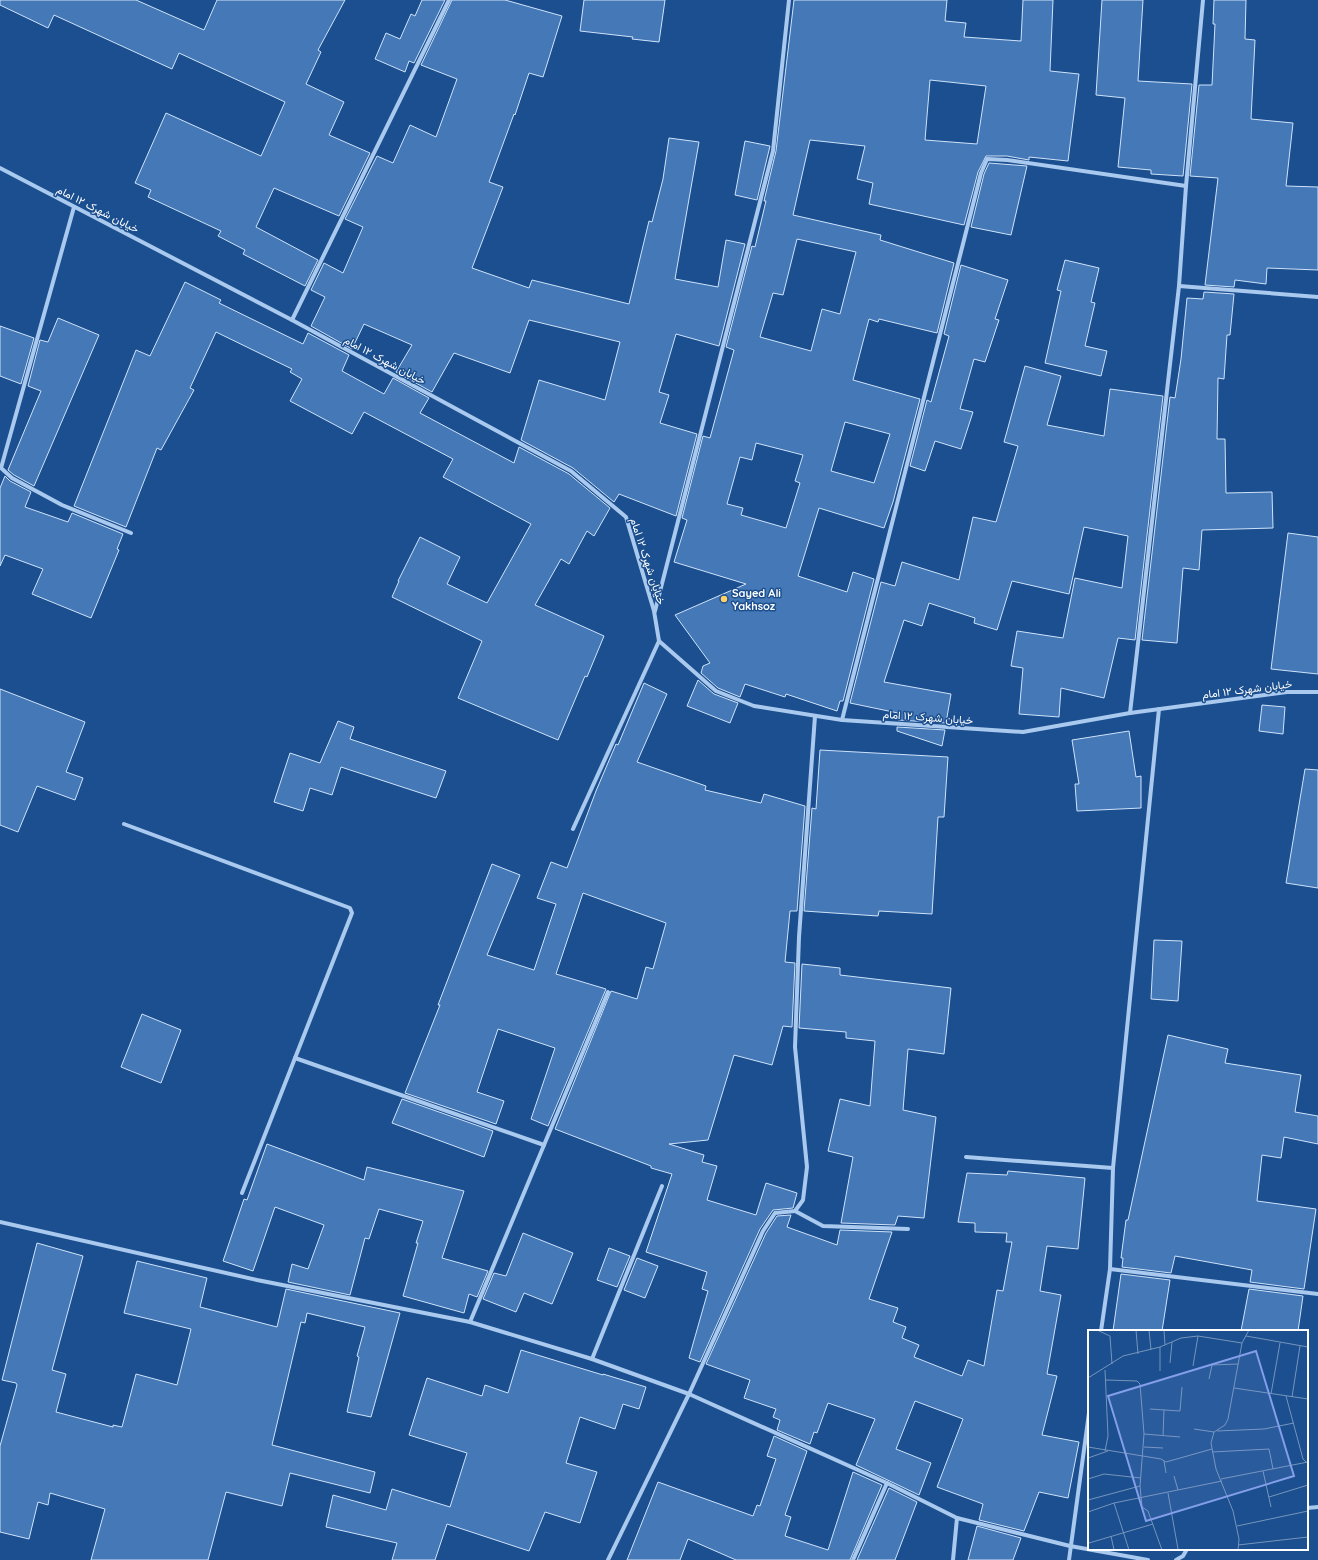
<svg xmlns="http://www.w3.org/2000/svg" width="1318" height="1560" font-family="Quicksand,Vazirmatn,sans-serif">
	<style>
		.building { fill: #4478b7; stroke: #cfe3fa; fill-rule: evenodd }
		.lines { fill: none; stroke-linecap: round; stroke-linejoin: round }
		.street { stroke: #a9c9ee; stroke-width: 4 }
		.poi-dot { fill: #ffd166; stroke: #1b4f8f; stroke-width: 1.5 }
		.labels { text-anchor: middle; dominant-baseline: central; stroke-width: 3; stroke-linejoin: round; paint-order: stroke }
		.street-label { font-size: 11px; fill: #fff; stroke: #1b4f8f }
		.poi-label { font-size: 11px; font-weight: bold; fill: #fff; stroke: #1b4f8f; text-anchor: start }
		.inset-road { fill: none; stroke: #7695bc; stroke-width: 1 }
		.view { fill: #839eea; fill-opacity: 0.15; stroke: #839eea; stroke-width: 2 }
		.inset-edge { fill: none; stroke: #fff; stroke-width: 2 }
	</style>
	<rect width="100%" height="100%" fill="#1b4f8f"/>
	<g class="building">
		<polygon points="0,0 136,0 204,30 217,0 345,0 318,50 321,52 306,84 344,102 329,135 370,153 339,216 274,188 256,227 318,260 305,286 243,254 245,250 218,236 221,231 148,197 151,190 135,183 166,113 261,156 285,102 179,53 172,69 54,15 48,28 0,5"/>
		<polygon points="422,0 445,0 414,63 409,61 405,72 375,59 386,33 400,39 411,14 415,16"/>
		<polygon points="452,0 505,0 562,16 543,77 529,73 515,115 514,114 489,182 503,187 472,268 529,288 532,280 629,304 649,221 652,222 663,179 669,138 699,142 675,279 718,287 726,240 745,244 719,346 676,334 659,392 669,395 660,423 697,434 676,516 619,494 614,502 573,468 521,440 539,380 605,400 620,342 529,320 510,373 454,353 432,392 396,372 412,345 364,324 352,349 311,326 325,297 311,290 324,263 343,273 363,227 345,219 377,156 393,163 410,125 436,137 457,79 421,65"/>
		<polygon points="584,0 665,0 659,42 632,39 633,37 580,31"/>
		<path d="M794,0H947L945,21L966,23L964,37L1021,41L1023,0H1053L1050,71L1079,74L1068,161L1029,157V160L1007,156H986L978,172L964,225L869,204L873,183L857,179L865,146L810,140L793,215L881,235L880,240L954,263L937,333L879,319L878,322L869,319L853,380L920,399L893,502L884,528L819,508L798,576L847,592L853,572L874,579L843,701H840L837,711L786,694L785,697L745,684L740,697L718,688L701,673L703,666L710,663L675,615L746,584L674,562L687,520L682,518L703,436L710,438L734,350L726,347L752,246L755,247L766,201H764L776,151ZM930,80L986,86L977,144L925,140ZM797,239L856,252L840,314L822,309L811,351L760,337L773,293L783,295ZM845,422L890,434L874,483L831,471ZM756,443L803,455L795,481L800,483L786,528L741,515L743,508L727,504L740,457L752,460Z"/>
		<polygon points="1102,0 1143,0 1138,81 1192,84 1183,176 1151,174 1151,170 1118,167 1125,98 1096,95"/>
		<polygon points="1214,0 1246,0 1245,39 1255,40 1251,119 1293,123 1286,186 1318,187 1318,270 1267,268 1266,284 1235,280 1234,287 1205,285 1218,178 1190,176 1199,85 1212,85 1215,24 1213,24"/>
		<polygon points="745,141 770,146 757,200 735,195"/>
		<polygon points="989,163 1027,166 1011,235 971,227 984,174"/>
		<polygon points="1065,260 1099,268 1091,302 1095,303 1085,346 1107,351 1101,376 1045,363 1061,291 1057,290"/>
		<polygon points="961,265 1008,280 995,319 999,320 985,362 974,359 960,409 973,412 961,449 935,441 925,471 910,466 927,400 931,402 949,336 944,334"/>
		<polygon points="185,282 221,300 219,303 303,344 308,333 349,355 342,371 384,394 393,378 429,398 420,413 514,463 519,447 569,474 610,508 594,536 587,531 569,564 561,559 535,605 604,636 587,677 585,676 558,740 458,698 482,641 392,597 399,581 398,581 420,537 460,557 447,584 487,603 531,524 443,477 453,459 364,412 352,434 290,401 302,379 290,372 292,369 216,332 190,388 194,390 161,450 157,448 126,527 74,506 136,350 150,356"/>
		<polygon points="1204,292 1234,294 1230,335 1227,335 1224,379 1218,378 1217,439 1225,439 1226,493 1272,492 1273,528 1202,530 1199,570 1183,568 1177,643 1142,640 1170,397 1175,398 1181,359 1187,298 1203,299"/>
		<polygon points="58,318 99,335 34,486 14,475 8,470 41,391 28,386 40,340 48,342"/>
		<polygon points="0,326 34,338 21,384 0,376"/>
		<polygon points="1025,366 1061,376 1047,425 1104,436 1110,389 1163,396 1135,640 1118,638 1104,698 1061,688 1059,717 1019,714 1023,668 1011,666 1017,631 1063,638 1075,578 1122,588 1128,536 1084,527 1069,594 1012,581 997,630 974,623 975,618 929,603 922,626 904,620 884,682 951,694 946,723 898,720 898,713 850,703 881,582 895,586 902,562 959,580 973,517 996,522 1018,446 1004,442"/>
		<polygon points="5,476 10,481 31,492 25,507 68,522 72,513 123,534 117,549 119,550 91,618 32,594 43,569 5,555 0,566 0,488"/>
		<polygon points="1288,533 1318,537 1318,674 1271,669"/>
		<polygon points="698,680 714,694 738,703 730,723 687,706"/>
		<polygon points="644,683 667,694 637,762 706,786 705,790 761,803 764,794 805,806 797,911 790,911 785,962 795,963 792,1027 783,1026 772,1065 734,1055 708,1140 669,1144 704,1155 702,1162 717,1166 707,1200 756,1215 766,1183 797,1193 793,1208 773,1210 760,1229 700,1362 689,1358 708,1291 702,1289 707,1272 646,1252 672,1174 651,1168 651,1166 555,1129 611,991 637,999 646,967 653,969 666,923 583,893 556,974 606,989 548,1126 531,1119 555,1048 498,1029 477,1092 504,1101 496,1124 405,1093 440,1005 438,1005 492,864 520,875 487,955 534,970 556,904 537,898 551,862 567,868 596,791 616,744 618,745"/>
		<polygon points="0,689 85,722 66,772 83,778 75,800 37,786 18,832 0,825"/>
		<polygon points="1262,705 1285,707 1283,734 1259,731"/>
		<polygon points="338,721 354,727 350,739 446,771 436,798 341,767 332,795 310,788 303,811 274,802 290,753 320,763"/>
		<polygon points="897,727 945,730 942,746 897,731"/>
		<polygon points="1129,731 1136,777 1141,776 1141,808 1077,811 1075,784 1079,784 1072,740"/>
		<polygon points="820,750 948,757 944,817 938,817 932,914 879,911 878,916 804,911 812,808 816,809"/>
		<polygon points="1305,769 1318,770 1318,888 1286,883"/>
		<polygon points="1154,940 1182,941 1178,1001 1151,999"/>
		<polygon points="802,964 840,968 840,975 951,988 944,1054 908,1049 903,1110 936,1117 924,1218 898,1216 895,1225 841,1223 853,1157 828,1151 840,1099 870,1106 875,1041 846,1038 846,1032 799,1028"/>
		<polygon points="142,1014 181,1030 161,1083 121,1067"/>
		<polygon points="1168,1035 1228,1049 1225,1063 1301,1075 1295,1112 1318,1116 1318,1144 1284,1137 1281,1158 1262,1155 1257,1201 1316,1209 1304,1289 1250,1282 1252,1270 1175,1256 1171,1273 1122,1267 1123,1258 1121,1258 1126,1220 1128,1220"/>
		<polygon points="402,1099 493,1131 484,1157 392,1123"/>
		<polygon points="267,1144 364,1180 367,1167 464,1191 442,1258 488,1271 477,1297 469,1294 464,1313 403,1296 418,1243 416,1243 423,1221 379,1209 369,1239 365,1238 350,1295 288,1282 292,1264 308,1269 324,1225 275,1207 253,1271 223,1261 244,1199 247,1200"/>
		<polygon points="1008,1171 1085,1178 1078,1249 1047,1246 1040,1291 1061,1295 1047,1374 1057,1376 1042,1435 1079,1442 1068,1498 1039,1492 1024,1531 979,1520 983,1504 937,1487 963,1419 915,1401 896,1449 931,1463 919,1495 856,1465 875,1419 828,1403 817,1433 814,1432 810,1444 777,1430 780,1420 773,1417 776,1409 744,1398 750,1380 706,1364 766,1233 777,1216 791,1215 787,1227 837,1245 840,1230 892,1232 869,1299 898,1308 893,1322 906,1327 902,1338 919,1345 914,1357 962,1376 968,1360 984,1366 997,1290 1003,1291 1012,1242 1006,1242 1007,1233 975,1232 975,1223 958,1222 967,1173 1007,1175"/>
		<polygon points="523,1233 573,1253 552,1304 524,1293 516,1312 483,1299 494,1273 506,1276"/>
		<polygon points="37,1243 83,1256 52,1370 66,1374 56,1412 113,1427 113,1425 122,1427 136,1374 177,1385 191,1329 124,1313 137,1261 207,1278 200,1307 277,1327 286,1289 400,1313 371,1417 347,1412 359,1357 357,1356 365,1327 307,1313 305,1323 301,1322 272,1445 375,1472 370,1493 290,1473 282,1506 226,1492 208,1560 91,1560 105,1509 50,1493 48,1505 38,1502 29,1539 0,1532 0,1446 17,1385 16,1383 2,1380"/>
		<polygon points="609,1248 630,1256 617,1287 597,1280"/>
		<polygon points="637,1258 658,1266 645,1298 624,1290"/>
		<polygon points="1121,1274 1170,1280 1162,1331 1113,1331"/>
		<polygon points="1249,1289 1303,1296 1298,1331 1241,1331"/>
		<polygon points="521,1350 603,1375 603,1374 646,1387 639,1409 623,1404 615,1429 580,1417 566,1463 597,1472 580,1523 545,1512 529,1551 447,1524 435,1560 392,1560 397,1543 326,1527 333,1495 386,1510 392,1489 450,1507 467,1453 409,1435 427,1378 482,1396 485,1385 508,1393"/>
		<polygon points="774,1436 807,1451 785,1515 791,1517 785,1536 828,1550 853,1472 882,1485 850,1560 736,1560 688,1539 680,1560 627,1560 658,1482 753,1516 757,1505 760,1506 776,1459 767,1456"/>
		<polygon points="889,1488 917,1502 895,1560 857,1560"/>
		<polygon points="977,1526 1021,1538 1013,1560 968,1560"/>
	</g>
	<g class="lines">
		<g class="street">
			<polyline points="0,168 292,320 571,471 626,517 654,611 659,641 716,691 754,706 842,720 1023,732 1130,713 1287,692 1318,692"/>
			<polyline points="74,207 1,468 12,478 62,505 131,533"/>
			<polyline points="1179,286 1318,297"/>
			<polyline points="292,320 449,0"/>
			<polyline points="655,611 773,151 789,0"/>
			<polyline points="1130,713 1179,286 1186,186 1203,0"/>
			<polyline points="842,720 981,173 987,159 1007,160 1186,186"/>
			<polyline points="124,824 350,908 352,913 242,1193"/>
			<polyline points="573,829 659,641"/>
			<polyline points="295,1058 544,1145"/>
			<polyline points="966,1157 1113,1168"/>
			<polyline points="795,1211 823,1226 908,1229"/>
			<polyline points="0,1222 257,1280 470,1322 592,1359 689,1394 887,1483 957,1518 1070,1546 1148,1560"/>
			<polyline points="1110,1269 1318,1294"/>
			<polyline points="470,1322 608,992"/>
			<polyline points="1101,1331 1110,1269 1113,1168 1159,709"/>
			<polyline points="592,1359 662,1186"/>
			<polyline points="1307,1508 1318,1507"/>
			<polyline points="608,1560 689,1394 763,1231 775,1213 795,1211 803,1200 807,1167 795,1047 799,937 815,716"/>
			<polyline points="853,1560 887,1483"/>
			<polyline points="953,1560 957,1518"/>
			<polyline points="1069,1560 1089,1413"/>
			<polyline points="1176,1560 1183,1556 1187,1549"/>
		</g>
	</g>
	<circle class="poi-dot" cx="724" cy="599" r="4"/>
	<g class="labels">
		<g class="street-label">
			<text transform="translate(98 209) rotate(27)">خیابان شهرک ۱۲ امام</text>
			<text transform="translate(385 360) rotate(28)">خیابان شهرک ۱۲ امام</text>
			<text transform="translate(648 561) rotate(72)">خیابان شهرک ۱۲ امام</text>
			<text transform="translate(1247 689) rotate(-7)">خیابان شهرک ۱۲ امام</text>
			<text transform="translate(928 717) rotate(4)">خیابان شهرک ۱۲ امام</text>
		</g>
		<g class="poi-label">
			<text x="732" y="593">Sayed Ali<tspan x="732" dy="13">Yakhsoz</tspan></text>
		</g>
	</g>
	<g transform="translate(1088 1330)">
		<rect width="220" height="220" fill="#1b4f8f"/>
		<path class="inset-road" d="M9,0L22,6L24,34M48,0L50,24M61,0L63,20M76,0L77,15M158,6L220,17M82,33L84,12M105,36L110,6M17,40L20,106L17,121M72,41V17M0,48L35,26L72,17L93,8L110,6L154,13M121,49L124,35L150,34M18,50L49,51L52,54L56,104L52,156L54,177L60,181L74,220M146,58L220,69M183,64L192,13M198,66L215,129L218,132M204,67L212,16M62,79L92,81L94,57M106,99L126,102M129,101L176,99L206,93M56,104L92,107M75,106L76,80M0,117L73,129L78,132L124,119M56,117L75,118M124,122L181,119L185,139M0,128L20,121M76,131L78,143M175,141L183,177M86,146L90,160M0,149L16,144L53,148M133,149L220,132M80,163L90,219M181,167L220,155M0,170L52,156M26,173L41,220M0,182L26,173L134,151M149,196L220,181M23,206L26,220M1,213L65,194M150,215L220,207M150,220L151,209L145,181L128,139L123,113L126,102L137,95L140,89L154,13L161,0"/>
		<path class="view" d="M168,21L206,146L58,191L20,66Z"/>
		<rect width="220" height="220" class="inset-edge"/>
	</g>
</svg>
